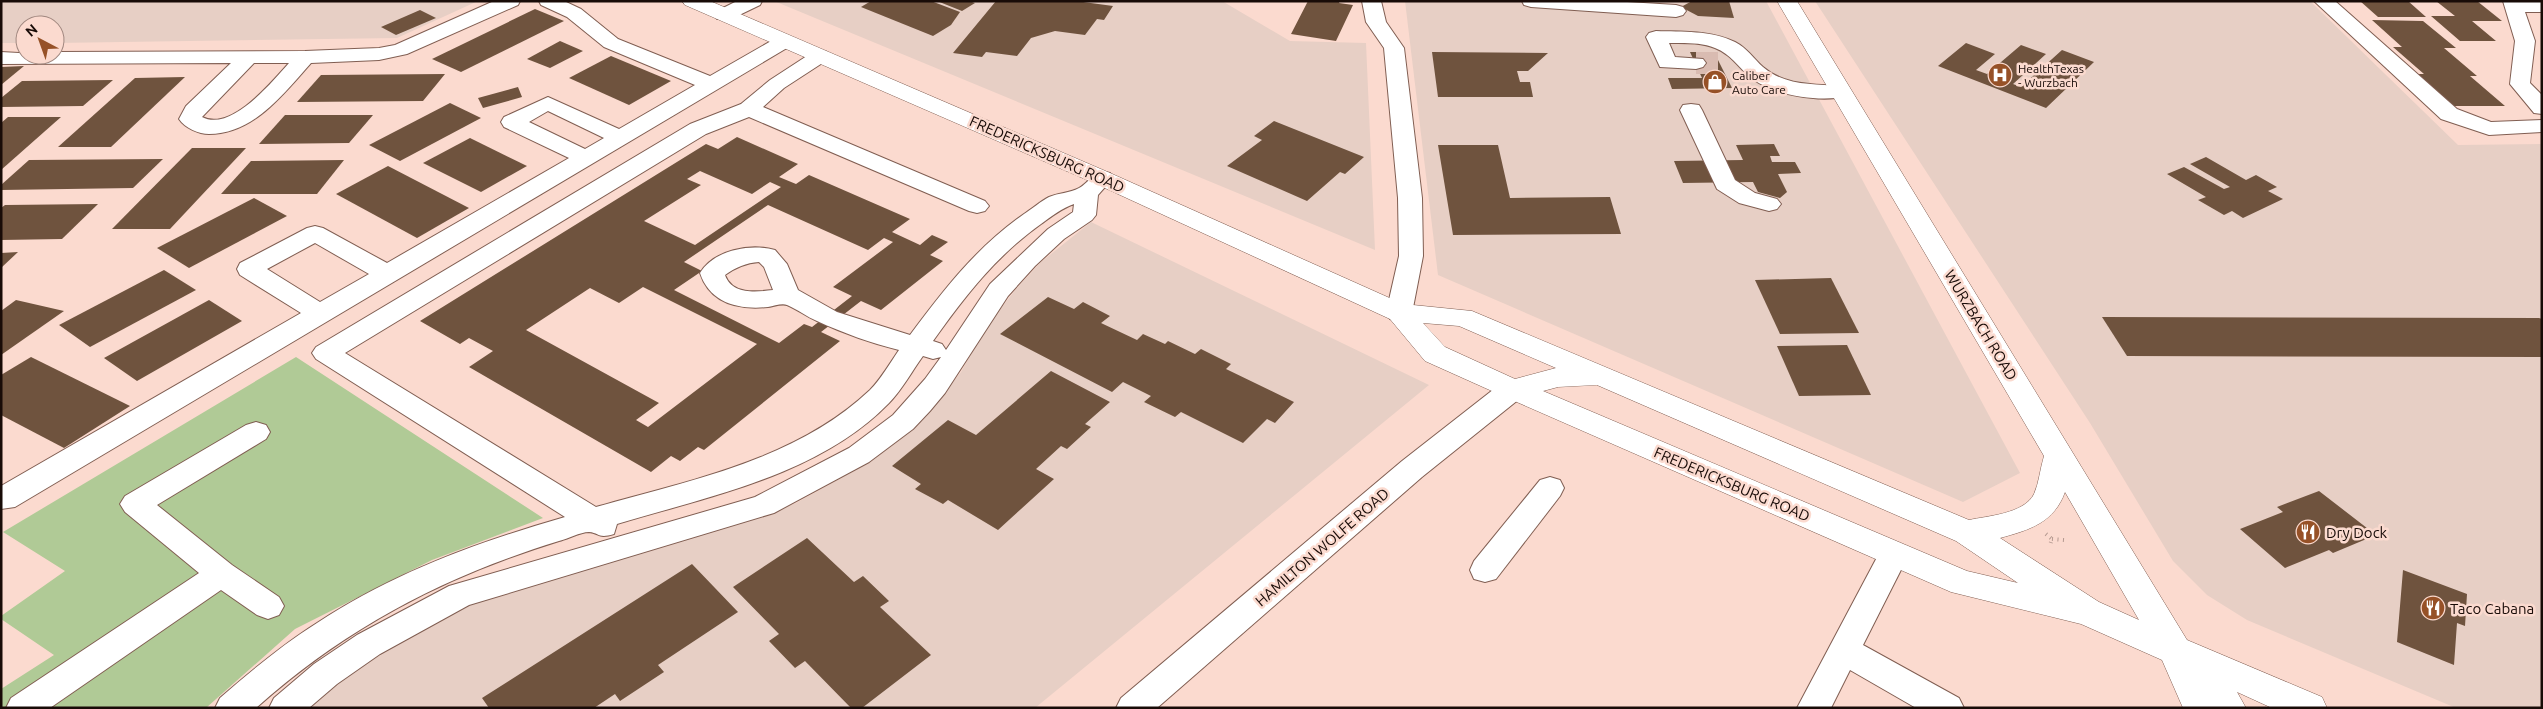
<svg xmlns="http://www.w3.org/2000/svg" width="2543" height="709" font-family="Ubuntu,sans-serif">
	<style>
		.commercial { fill: #e7cfc5 }
		.green { fill: #b0ca96 }
		.building { fill: #6f533e; fill-rule: evenodd }
		.lines { fill: none; stroke-linecap: round; stroke-linejoin: round }
		.minor-tunnel { stroke: #d9bbb1; stroke-width: 22; stroke-dasharray: 22 11; stroke-linecap: butt }
		.minor-casing { stroke: #805e52; stroke-width: 2 }
		.major-casing { stroke: #805e52; stroke-width: 1 }
		.path { stroke: #b49990; stroke-width: 4; stroke-dasharray: 1 4.5; stroke-linecap: butt }
		.minor { fill: #fff; fill-rule: evenodd }
		.major { fill: #fff; fill-rule: evenodd }
		.labels { text-anchor: middle; dominant-baseline: central; stroke-width: 5; stroke-linejoin: round; paint-order: stroke }
		.far-poi-label { font-size: 12px; fill: #180b07; stroke: #fbdacf; text-anchor: start }
		.street-label { font-size: 15px; fill: #180b07; stroke: #fbdacf }
		.poi-label { font-size: 15px; fill: #180b07; stroke: #fbdacf; text-anchor: start }
	</style>
	<rect width="100%" height="100%" fill="#fbdacf"/>
	<g class="commercial">
		<polygon points="1,1 478,1 397,38 55,43 55,25 25,25 25,43 1,43"/>
		<polygon points="774,1 1222,1 1290,41 1366,43 1375,250"/>
		<polygon points="1405,1 1766,1 2020,473 1963,502 1438,275"/>
		<polygon points="1815,1 2310,1 2458,145 2542,144 2542,708 2456,708 2247,620 2207,595 2173,561 2090,423"/>
		<polygon points="1091,222 1429,385 1035,708 304,708 386,646 457,609 516,589 755,519 796,503 872,461 919,424 961,372 985,329 1016,289 1041,262"/>
	</g>
	<polygon class="green" points="296,357 543,518 432,560 295,629 206,708 1,708 1,689 54,655 1,619 1,616 65,571 3,532"/>
	<g class="building">
		<polygon points="871,1 931,1 960,12 951,25 933,36 861,7"/>
		<polygon points="937,1 969,1 975,3 962,11"/>
		<polygon points="996,1 1076,1 1113,6 1104,20 1097,19 1085,35 1055,31 1031,38 1017,56 986,52 982,57 953,53"/>
		<polygon points="1308,1 1340,1 1339,3 1353,5 1336,41 1291,34"/>
		<polygon points="1729,1 1734,18 1698,16 1681,7 1692,1"/>
		<polygon points="2360,1 2408,1 2426,17 2378,17"/>
		<polygon points="2436,1 2477,1 2502,21 2472,21 2496,41 2460,41 2431,16 2455,16"/>
		<polygon points="535,9 564,21 461,72 432,59"/>
		<polygon points="420,10 436,18 396,35 381,27"/>
		<polygon points="2372,20 2423,21 2456,48 2444,48 2477,76 2470,76 2505,106 2452,106 2417,74 2424,74 2393,47 2402,47"/>
		<polygon points="560,41 583,51 550,68 527,59"/>
		<polygon points="1966,43 1995,54 1976,70 1987,74 2021,45 2046,54 2013,84 2021,87 2062,50 2094,62 2046,108 1938,66"/>
		<polygon points="1432,52 1548,53 1528,71 1517,71 1520,82 1530,82 1533,97 1438,97"/>
		<polygon points="1690,52 1714,52 1732,88 1672,89 1668,78 1702,78"/>
		<polygon points="611,56 671,81 629,105 569,78"/>
		<polygon points="24,66 1,85 1,67"/>
		<polygon points="445,74 423,101 297,102 321,75"/>
		<polygon points="185,77 111,147 58,147 135,78"/>
		<polygon points="113,80 83,106 1,107 1,98 22,81"/>
		<polygon points="518,87 522,97 483,108 478,98"/>
		<polygon points="450,103 481,118 400,161 369,145"/>
		<polygon points="285,115 373,115 349,143 259,144"/>
		<polygon points="8,117 61,117 1,170 1,123"/>
		<polygon points="1274,121 1364,157 1345,174 1340,172 1307,201 1227,166 1262,140 1254,136"/>
		<path d="M737,137L798,164L779,177L796,184L809,175L910,219L892,232L920,245L932,235L948,242L930,255L943,261L881,310L861,301L821,332L840,341L704,450L698,447L680,461L671,456L651,472L469,367L493,351L469,338L460,344L420,321L706,144L718,149ZM700,171L752,194L770,182L781,187L695,245L644,221L701,185L687,179ZM768,205L868,250L884,238L893,242L833,287L852,296L812,327L804,324L779,343L674,290L702,271L684,262ZM643,287L757,344L648,427L636,420L659,403L526,330L590,288L619,303Z"/>
		<polygon points="470,138 527,166 481,192 423,163"/>
		<polygon points="1774,144 1780,156 1770,156 1772,162 1795,162 1801,173 1778,174 1787,192 1780,198 1758,192 1753,182 1683,183 1674,161 1743,160 1736,145"/>
		<polygon points="1438,145 1498,145 1510,198 1610,197 1621,234 1453,235"/>
		<polygon points="192,148 246,148 170,229 112,229"/>
		<polygon points="2206,157 2246,180 2256,175 2277,187 2268,191 2283,199 2243,218 2232,211 2224,215 2198,200 2206,197 2167,174 2184,167 2224,189 2230,187 2190,164"/>
		<polygon points="163,159 133,188 1,190 1,185 29,160"/>
		<polygon points="344,160 317,194 221,194 251,161"/>
		<polygon points="388,166 469,208 417,238 336,194"/>
		<polygon points="254,198 287,216 189,268 157,248"/>
		<polygon points="98,204 62,239 1,240 1,208 5,205"/>
		<polygon points="18,252 1,268 1,253"/>
		<polygon points="164,270 196,290 90,347 59,325"/>
		<polygon points="1831,278 1859,333 1780,334 1755,280"/>
		<polygon points="1048,297 1074,309 1083,302 1110,316 1101,323 1137,340 1143,334 1165,344 1168,341 1195,354 1201,349 1231,364 1226,369 1294,402 1275,423 1267,419 1243,443 1181,412 1175,417 1144,402 1151,396 1123,382 1112,392 1000,334"/>
		<polygon points="16,300 64,311 1,355 1,311"/>
		<polygon points="209,300 242,321 137,381 104,358"/>
		<polygon points="2102,317 2539,318 2542,319 2542,357 2127,356"/>
		<polygon points="1847,345 1871,395 1799,396 1777,346"/>
		<polygon points="31,357 130,406 64,448 1,415 1,375"/>
		<polygon points="1051,371 1110,402 1085,424 1091,427 1067,449 1061,446 1036,469 1054,479 998,530 948,500 943,504 915,489 921,484 892,466 948,420 976,435"/>
		<polygon points="2319,491 2376,535 2333,553 2329,550 2285,568 2240,529 2283,512 2277,507"/>
		<polygon points="807,538 854,582 863,576 889,601 880,607 931,655 862,708 851,708 805,661 795,668 769,641 779,634 733,587"/>
		<polygon points="692,564 738,612 658,665 664,672 620,701 615,694 594,708 489,708 482,698"/>
		<polygon points="2403,570 2467,594 2465,626 2457,623 2454,665 2397,642"/>
	</g>
	<g class="lines">
		<polyline class="minor-tunnel" points="1696,63 1720,63"/>
		<g class="minor-casing">
			<g id="minor">
				<path d="M494,1H520L518,5L407,54L379,60L311,63C284,93 254,134 209,134C199,134 185,128 179,119L186,106L231,63L1,64V52L55,55V52L305,51L379,48L395,45ZM254,63H289C271,83 231,132 202,117Z"/>
				<path d="M539,1H564L581,9L618,39L710,76L778,37H792L795,41L792,45L15,507L1,509V486L301,313L240,275L237,269L240,263L307,228L315,226L323,228L387,263L569,158L504,127L501,122L504,117L548,97L619,129L695,85L604,47L567,17L541,5ZM548,111L604,138L585,149L529,122ZM315,243L369,274L320,302L267,269Z"/>
				<polygon points="737,1 762,1 760,5 731,19 717,19 714,15 717,11"/>
				<polygon points="1362,1 1381,1 1386,22 1404,48 1422,198 1423,256 1412,313 1408,319 1399,321 1390,319 1386,313 1399,256 1398,198 1384,48 1366,22"/>
				<polygon points="1522,1 1611,1 1676,5 1683,7 1686,11 1683,15 1676,17 1531,7 1524,5"/>
				<polygon points="2314,1 2335,1 2457,109 2491,122 2542,120 2542,132 2489,135 2441,119"/>
				<polygon points="2503,1 2542,1 2542,12 2525,12 2535,41 2530,83 2542,95 2542,114 2534,113 2510,84 2515,41"/>
				<path d="M1656,31C1682,32 1711,30 1735,42C1747,48 1754,59 1763,67C1785,86 1813,84 1840,86L1847,88L1850,92L1847,96C1820,103 1772,95 1750,77C1738,67 1731,54 1715,48C1701,42 1683,43 1669,43L1675,57L1703,59L1706,63L1703,67L1696,69L1660,67L1646,37L1649,33Z"/>
				<path d="M820,50L827,52L830,56L827,60L784,88L763,107L985,201L989,206L985,211L977,213L969,211L749,117L706,134L345,353L596,507C691,480 796,460 870,390C881,379 890,363 899,350C871,343 843,333 817,321C807,317 797,309 787,305C782,303 774,306 768,307C738,310 710,303 700,273C714,250 750,243 775,250L787,264L798,290L837,312L910,335C945,288 976,248 1024,214C1032,209 1041,201 1049,197C1058,193 1070,193 1079,188C1092,181 1092,169 1110,173L1113,178L1098,195L1096,215L1092,220L1064,239L1035,266L1008,296L945,393L930,411L913,429L869,462L774,513L469,605L380,654L337,684L309,708H269L274,698L314,664L357,635L449,586L755,497L849,448L893,415L925,379L941,357L933,359L923,356C912,371 902,390 889,403C819,475 710,496 617,524L614,534C598,539 600,533 589,532C580,532 568,539 559,541C443,577 347,627 256,708H215L220,698C251,671 282,645 317,623C393,573 478,542 565,517L316,359L312,353L316,347L690,124L741,104L770,80L813,52ZM1074,204L1073,212L1048,229L990,284L946,350L942,344L933,341C965,296 996,256 1041,224C1052,216 1062,208 1074,204ZM759,262L764,267L773,290C756,292 732,295 725,275C736,267 746,263 759,262Z"/>
				<polygon points="1691,104 1699,105 1702,110 1735,180 1755,193 1777,199 1781,204 1777,209 1769,211 1739,203 1717,189 1680,110 1683,105"/>
				<polygon points="1513,380 1523,382 1526,389 1523,396 1422,477 1157,708 1116,708 1121,698 1402,461 1503,382"/>
				<polygon points="256,422 266,425 270,432 266,439 157,505 232,565 279,597 284,606 279,615 268,619 257,615 221,590 50,708 6,708 11,698 199,573 125,512 120,504 125,496 246,425"/>
				<polygon points="1550,477 1560,480 1564,488 1560,496 1496,579 1485,582 1474,579 1470,570 1474,561 1540,480"/>
				<polygon points="1894,542 1905,546 1909,554 1863,645 1959,698 1964,708 1916,708 1850,670 1831,708 1797,708 1883,546"/>
			</g>
		</g>
		<g class="major-casing">
			<path id="major" d="M682,1H710L1110,173L1403,304L1472,311L1969,520C1987,516 2024,514 2034,494C2039,483 2040,469 2044,456L1777,1H1797L2187,640L2322,697L2327,708H2272L2237,692L2246,708H2183L2162,660L2081,624L1951,592L1503,396L1425,361L1390,319L1094,183L685,5ZM1423,323L1459,326L1556,368L1515,379L1445,347ZM1597,385L1956,541L2018,583L1967,571L1543,391L1558,387ZM2065,492L2139,620L2099,602L2000,538C2029,530 2054,523 2065,492Z"/>
		</g>
		<g class="path">
			<polyline points="2046,534 2052,539 2050,545"/>
			<polyline points="2052,539 2064,540"/>
		</g>
		<use href="#minor" class="minor"/>
		<use href="#major" class="major"/>
	</g>
	<defs>
		<g id="hospital-disc" transform="scale(1.25)"><circle r="9.5" fill="#965127" stroke="#fbdacf"/><path d="M-5-5h3v3.5h4V-5h3V5h-3V1.5h-4V5h-3Z" fill="#fff"/></g>
		<g id="shop-disc" transform="scale(1.25)"><circle r="9.5" fill="#965127" stroke="#fbdacf"/><path d="M-5-2.5h2.3a2.7 3.5 0 0 1 5.4 0H5L5.5 6h-11ZM-1.5-2.5h3a1.5 2.3 0 0 0-3 0Z" fill="#fff"/></g>
		<g id="restaurant-disc" transform="scale(1.25)"><circle r="9.5" fill="#965127" stroke="#fbdacf"/><path d="M-5-6h1v4h1v-4h1v4h1v-4h1v5L-1.5 .5V6h-2V.5L-5-1ZM5-6V6H3V1.5H1.5Q1.5-4 5-6Z" fill="#fff"/></g>
	</defs>
	<g fill-rule="evenodd">
		<use href="#hospital-disc" x="2000" y="75"/>
		<use href="#shop-disc" x="1715" y="82"/>
		<use href="#restaurant-disc" x="2308" y="532"/>
		<use href="#restaurant-disc" x="2433" y="608"/>
	</g>
	<g class="labels">
		<g class="far-poi-label">
			<text x="2018" y="68">HealthTexas<tspan x="2018" dy="14">- Wurzbach</tspan></text>
			<text x="1732" y="75">Caliber<tspan x="1732" dy="14">Auto Care</tspan></text>
		</g>
		<g class="street-label">
			<text transform="translate(1047 154) rotate(24)">FREDERICKSBURG ROAD</text>
			<text transform="translate(1981 325) rotate(59)">WURZBACH ROAD</text>
			<text transform="translate(1732 484) rotate(23)">FREDERICKSBURG ROAD</text>
			<text transform="translate(1322 547) rotate(-41)">HAMILTON WOLFE ROAD</text>
		</g>
		<g class="poi-label">
			<text x="2326" y="532">Dry Dock</text>
			<text x="2450" y="608">Taco Cabana</text>
		</g>
	</g>
	<rect width="2543" height="709" fill="none" stroke="#180b07" stroke-width="5"/>
	<g transform="translate(40 40) rotate(319)"><circle r="24" fill="#fbdacf" stroke="#a0877f"/>
	<path d="M0-4L9 19L0 12L-9 19Z" fill="#965127"/>
	<text y="-8" font-size="14" font-weight="bold" text-anchor="middle" fill="#180b07">N</text>
	</g>
</svg>
